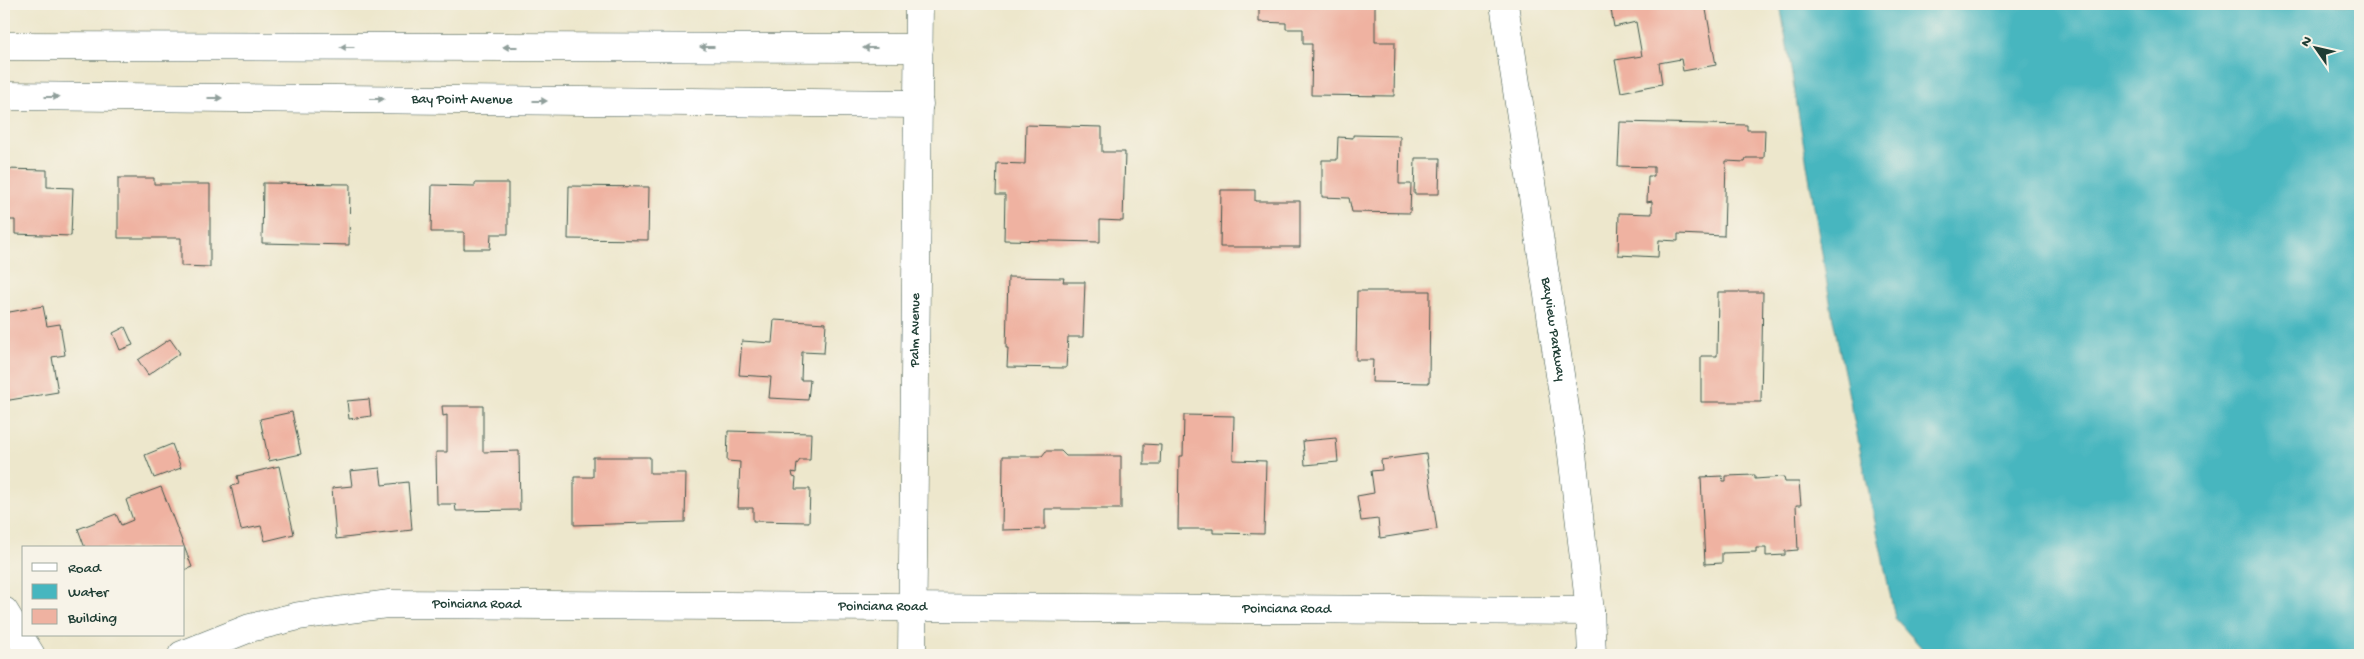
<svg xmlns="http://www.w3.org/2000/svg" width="2364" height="659" font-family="'Gochi Hand',sans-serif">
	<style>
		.water { fill: #46b6bf; stroke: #327a7a }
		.building { fill: #efb2a1 }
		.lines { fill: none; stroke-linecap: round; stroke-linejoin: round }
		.minor-casing { stroke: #3e564b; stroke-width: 29 }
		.minor { stroke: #fff; stroke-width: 28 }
		.oneway { fill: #8f9e9a }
		.labels { text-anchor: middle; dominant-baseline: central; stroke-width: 4.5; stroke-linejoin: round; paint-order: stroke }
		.street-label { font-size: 14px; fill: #1f3d34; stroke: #f7f3e8 }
	</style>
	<rect width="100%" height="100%" fill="#f7f3e8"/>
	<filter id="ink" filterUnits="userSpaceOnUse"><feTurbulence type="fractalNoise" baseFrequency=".02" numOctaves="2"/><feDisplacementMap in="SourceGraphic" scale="10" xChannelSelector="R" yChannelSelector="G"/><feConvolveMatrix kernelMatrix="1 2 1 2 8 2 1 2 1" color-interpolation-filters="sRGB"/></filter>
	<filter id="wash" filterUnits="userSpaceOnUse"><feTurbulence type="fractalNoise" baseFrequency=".0096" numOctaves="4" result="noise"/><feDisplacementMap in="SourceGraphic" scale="20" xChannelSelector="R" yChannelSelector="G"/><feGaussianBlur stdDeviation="1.12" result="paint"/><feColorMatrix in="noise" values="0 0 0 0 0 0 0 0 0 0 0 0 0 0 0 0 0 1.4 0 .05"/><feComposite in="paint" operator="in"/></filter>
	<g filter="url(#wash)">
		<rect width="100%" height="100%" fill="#ede7cc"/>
		<polygon class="water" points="1780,4 2360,4 2360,655 1928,655 1895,618 1833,319"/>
		<g id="blocks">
			<g class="building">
				<polygon points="1259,4 1375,4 1375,42 1395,42 1394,96 1311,95 1312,44 1303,44 1303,29 1286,29 1286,23 1259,22"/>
				<polygon points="1610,4 1705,4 1716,65 1683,71 1681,59 1659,63 1662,84 1621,92 1615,60 1642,56 1636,22 1614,27"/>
				<polygon points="1620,122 1747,125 1747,130 1765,130 1764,158 1746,158 1745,162 1726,161 1724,236 1678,234 1678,241 1659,240 1658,257 1618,255 1619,213 1652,214 1652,201 1647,202 1648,176 1654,176 1654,167 1618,166"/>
				<polygon points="1026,125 1102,127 1102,152 1125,152 1123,221 1100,220 1100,242 1004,240 1005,195 996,195 997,163 1025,164"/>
				<polygon points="1353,135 1400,136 1399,184 1411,184 1410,213 1352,212 1349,198 1322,197 1322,160 1337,160 1338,137 1353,138"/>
				<polygon points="1415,158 1440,158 1439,194 1414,194"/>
				<polygon points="4,169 47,170 47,187 73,188 71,236 15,234 15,220 4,220"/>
				<polygon points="118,178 154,178 154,184 210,184 210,267 181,266 181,238 118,238"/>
				<polygon points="263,183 350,184 349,245 262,243"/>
				<polygon points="475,183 508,183 508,234 491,234 490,249 464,249 464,232 431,232 432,185 475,186"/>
				<polygon points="569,186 649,187 648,240 568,239"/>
				<polygon points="1221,190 1255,190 1255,201 1300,201 1300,247 1220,247"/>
				<polygon points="1008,277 1064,278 1063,282 1085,282 1083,337 1068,337 1066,368 1007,367 1008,348 1006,348"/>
				<polygon points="1357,291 1430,291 1429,383 1372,382 1373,360 1356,360"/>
				<polygon points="1718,292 1763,292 1761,402 1701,402 1701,356 1717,356"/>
				<polygon points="43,306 47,326 60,324 65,355 52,357 58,392 4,401 4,313"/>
				<polygon points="774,320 826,323 824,353 802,352 801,380 810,380 808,400 769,398 771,377 739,375 742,341 772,343"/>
				<polygon points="125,327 133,345 120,350 113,333"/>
				<polygon points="170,339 180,353 148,375 138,360"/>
				<polygon points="369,399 371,416 349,419 347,401"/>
				<polygon points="442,406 483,406 483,452 519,451 520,510 456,511 455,504 437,504 436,452 447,452 447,415 443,416"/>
				<polygon points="292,412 301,454 269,461 260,419"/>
				<polygon points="1184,415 1234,416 1233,460 1266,461 1264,534 1213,533 1213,529 1178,529 1179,456 1183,456"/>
				<polygon points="728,431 811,433 810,460 800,460 797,464 796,473 792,472 793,477 796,478 795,489 810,489 809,522 753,521 753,508 738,508 740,462 727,461"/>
				<polygon points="1336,438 1338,462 1305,465 1303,441"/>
				<polygon points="172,444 181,468 154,478 145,455"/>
				<polygon points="1144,444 1161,445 1160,465 1144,465"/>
				<polygon points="1046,451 1061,451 1066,456 1121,456 1121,509 1045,509 1045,529 1002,530 1003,456 1042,456"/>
				<polygon points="1426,454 1437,529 1380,538 1378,519 1361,521 1357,496 1374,493 1371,471 1382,470 1381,460"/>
				<polygon points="593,457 650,457 650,473 686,473 685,522 574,525 574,477 593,477"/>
				<polygon points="279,466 294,534 265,541 261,526 241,530 231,486 239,484 237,476"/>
				<polygon points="380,468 382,485 408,482 412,530 336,539 332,488 352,486 350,471"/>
				<polygon points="1755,475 1755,479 1784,477 1785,482 1799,482 1801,505 1796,505 1798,550 1785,551 1785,555 1766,556 1766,548 1756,548 1756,552 1722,553 1722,563 1705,564 1701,477 1722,476 1723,481 1726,481 1726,476"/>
				<polygon points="161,487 192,567 184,570 184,548 85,548 78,529 116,514 121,525 133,520 126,500"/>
			</g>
		</g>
	</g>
	<g filter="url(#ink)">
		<use href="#blocks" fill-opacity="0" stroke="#3e564b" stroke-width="1"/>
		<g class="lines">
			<g class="minor-casing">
				<g id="minor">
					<path id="s1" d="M1504,4L1572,454L1590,611L1592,655"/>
					<polyline points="4,46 919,48"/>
					<path id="s2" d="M4,96L919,104"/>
					<polyline points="4,611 31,655"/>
					<path id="s3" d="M182,655L250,628L299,616L388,604L1590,611"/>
					<path id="s4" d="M912,655L919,4"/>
				</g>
			</g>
			<use href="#minor" class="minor"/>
		</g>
		<defs><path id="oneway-solid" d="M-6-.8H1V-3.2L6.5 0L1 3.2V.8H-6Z" transform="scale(1.25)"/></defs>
		<g class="oneway">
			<use href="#oneway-solid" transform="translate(347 47) rotate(-180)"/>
			<use href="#oneway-solid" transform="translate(510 47) rotate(-180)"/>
			<use href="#oneway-solid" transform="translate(707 47) rotate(-180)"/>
			<use href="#oneway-solid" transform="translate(870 48) rotate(-180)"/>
			<use href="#oneway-solid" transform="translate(52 97)"/>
			<use href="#oneway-solid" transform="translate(215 98)"/>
			<use href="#oneway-solid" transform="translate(377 99)"/>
			<use href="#oneway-solid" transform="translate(540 101)"/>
		</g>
	</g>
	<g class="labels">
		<g class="street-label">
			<text stroke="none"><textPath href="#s2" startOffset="458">Bay Point Avenue</textPath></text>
			<text stroke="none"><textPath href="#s4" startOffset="325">Palm Avenue</textPath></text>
			<text stroke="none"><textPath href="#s1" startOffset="329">Bayview Parkway</textPath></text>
			<text stroke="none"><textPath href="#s3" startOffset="302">Poinciana Road</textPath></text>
			<text stroke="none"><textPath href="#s3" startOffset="708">Poinciana Road</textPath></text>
			<text stroke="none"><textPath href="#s3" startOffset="1112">Poinciana Road</textPath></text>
		</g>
	</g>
	<rect width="2364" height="659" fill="none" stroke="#f7f3e8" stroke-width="20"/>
	<rect x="22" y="546" width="162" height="90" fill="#f7f3e8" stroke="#a1aaa0"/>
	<rect x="32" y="563" width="25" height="8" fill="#ffffff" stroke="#a1aaa0"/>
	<text x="68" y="572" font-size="15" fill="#1f3d34">Road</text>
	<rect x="32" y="584" width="25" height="15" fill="#46b6bf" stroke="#a1aaa0"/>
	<text x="68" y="596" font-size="15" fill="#1f3d34">Water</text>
	<rect x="32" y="609" width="25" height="15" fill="#efb2a1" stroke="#a1aaa0"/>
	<text x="68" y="622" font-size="15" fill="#1f3d34">Building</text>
	<g transform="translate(2316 48) rotate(304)" stroke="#f7f3e8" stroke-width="4" paint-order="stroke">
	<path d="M0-4L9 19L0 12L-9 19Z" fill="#1f3d34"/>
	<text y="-8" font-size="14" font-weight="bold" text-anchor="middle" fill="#1f3d34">N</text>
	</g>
</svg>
